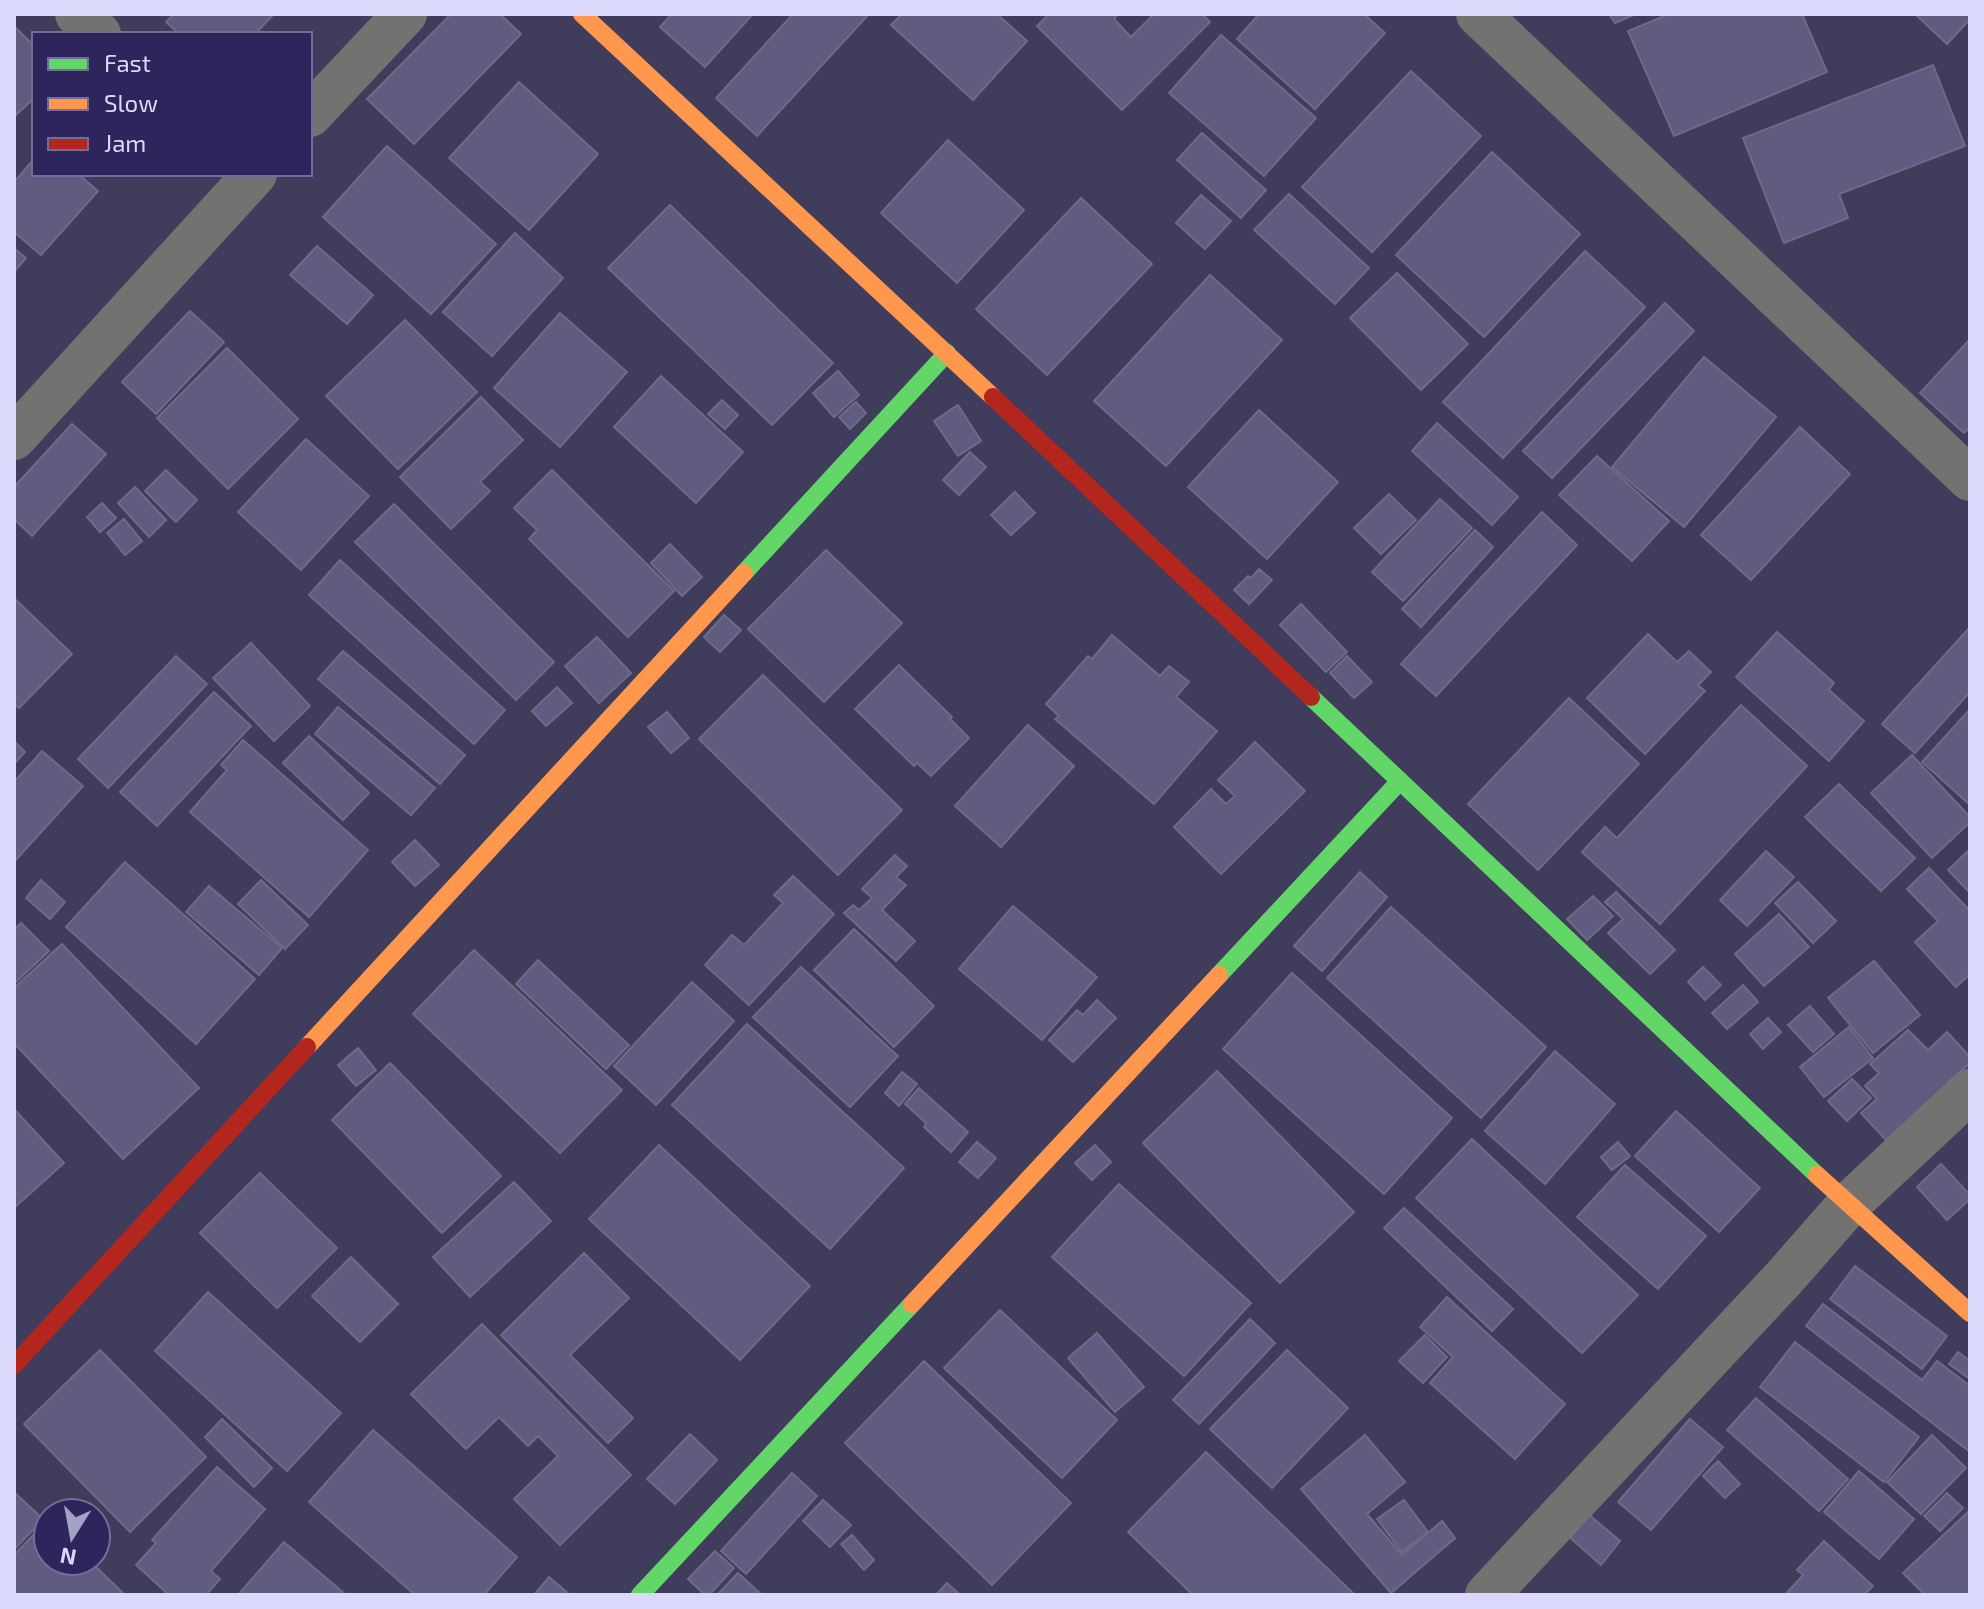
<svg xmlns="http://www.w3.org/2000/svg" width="1984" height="1609" font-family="'Exo 2',sans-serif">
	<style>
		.building { fill: #605c7f; stroke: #6e6b85; stroke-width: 2 }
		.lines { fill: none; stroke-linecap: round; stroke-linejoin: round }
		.street { stroke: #747270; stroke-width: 44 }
		.fast { stroke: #63d668; stroke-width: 18 }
		.slow { stroke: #ff974d; stroke-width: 18 }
		.jam { stroke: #b3261e; stroke-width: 18 }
	</style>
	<rect width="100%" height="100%" fill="#403c5b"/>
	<g class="building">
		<polygon points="174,14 274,14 255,34 179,34 166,22"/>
		<polygon points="451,14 500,14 521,34 414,144 367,99"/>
		<polygon points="672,14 753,14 705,67 660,27"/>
		<polygon points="793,14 869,14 757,136 716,98"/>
		<polygon points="902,14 997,14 1027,41 973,100 891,25"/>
		<polygon points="1049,14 1118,14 1114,19 1131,37 1154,14 1202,14 1210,22 1122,110 1037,26"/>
		<polygon points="1259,14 1364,14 1385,33 1315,109 1237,39"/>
		<polygon points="1609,14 1636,14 1615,23"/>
		<polygon points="1669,14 1802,14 1827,72 1674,136 1628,31"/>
		<polygon points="1915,14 1970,14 1970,19 1947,44"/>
		<polygon points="14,26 34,46 34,98 14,117"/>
		<polygon points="1221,35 1316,118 1264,176 1169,93"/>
		<polygon points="1933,65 1965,146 1839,194 1848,218 1784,243 1743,138"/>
		<polygon points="1411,71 1481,136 1372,252 1302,187"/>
		<polygon points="519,82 598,154 529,230 449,158"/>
		<polygon points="1202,133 1266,190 1241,218 1177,160"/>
		<polygon points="948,140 1024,210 957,283 881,213"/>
		<polygon points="387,146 496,244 431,314 323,217"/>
		<polygon points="1492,152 1580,234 1484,337 1396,255"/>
		<polygon points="34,159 34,174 78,174 98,191 41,255 14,232 14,182"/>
		<polygon points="1289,194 1369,268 1335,304 1254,230"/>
		<polygon points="1201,195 1231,221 1205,249 1176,223"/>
		<polygon points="1081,198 1152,264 1047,375 976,309"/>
		<polygon points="670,205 833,363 772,425 608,268"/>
		<polygon points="515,233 563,278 492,356 443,312"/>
		<polygon points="317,246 373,295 347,324 290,275"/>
		<polygon points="14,248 26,258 14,272"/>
		<polygon points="1585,251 1645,307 1503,458 1443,402"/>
		<polygon points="1397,273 1468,344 1421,390 1350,318"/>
		<polygon points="1210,275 1282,340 1166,466 1094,401"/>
		<polygon points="1665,303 1694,331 1552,478 1523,451"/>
		<polygon points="190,311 224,342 156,414 122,382"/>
		<polygon points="560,313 627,372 560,447 494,388"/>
		<polygon points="405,320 477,392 398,469 326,396"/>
		<polygon points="1970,339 1970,427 1964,433 1920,393"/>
		<polygon points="227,348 298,419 228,489 157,418"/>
		<polygon points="1704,357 1776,417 1684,527 1612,467"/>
		<polygon points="838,371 859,395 834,417 813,393"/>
		<polygon points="661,376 743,452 696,503 614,427"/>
		<polygon points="481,397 523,440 480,482 490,491 451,529 400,477"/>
		<polygon points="722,400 738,415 725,429 708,414"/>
		<polygon points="856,402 866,413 850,429 839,417"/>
		<polygon points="958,405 981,441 958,456 934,421"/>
		<polygon points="1259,410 1338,482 1267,559 1188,487"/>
		<polygon points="1437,423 1518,497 1492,525 1412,451"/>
		<polygon points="72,424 106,454 32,536 14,519 14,487"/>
		<polygon points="1800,427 1850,474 1751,580 1701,535"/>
		<polygon points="306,439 369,496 301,570 238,512"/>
		<polygon points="970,452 986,467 959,495 943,480"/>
		<polygon points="1597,456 1669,521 1632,561 1559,495"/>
		<polygon points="166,470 197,500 176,522 145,491"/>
		<polygon points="552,470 674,591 628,637 529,539 537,530 514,508"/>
		<polygon points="135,487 166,520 149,537 118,503"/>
		<polygon points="1015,492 1035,513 1011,535 991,515"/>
		<polygon points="1389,494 1416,520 1381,554 1354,528"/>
		<polygon points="1440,499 1472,528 1403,601 1372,572"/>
		<polygon points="102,503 116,518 100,532 87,517"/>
		<polygon points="394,504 554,662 516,700 355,542"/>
		<polygon points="1542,512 1577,545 1436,696 1401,664"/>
		<polygon points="124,519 142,541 125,555 107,533"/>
		<polygon points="1475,530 1493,547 1421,627 1402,609"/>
		<polygon points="670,544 702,577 682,596 651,563"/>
		<polygon points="826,550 902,623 824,702 748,629"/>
		<polygon points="340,560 505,710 474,744 309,595"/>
		<polygon points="1259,569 1272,580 1249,604 1234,590 1248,576 1251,578"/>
		<polygon points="14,598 72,654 19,708 14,703"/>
		<polygon points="1301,604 1347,652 1326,672 1280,625"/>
		<polygon points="724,615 741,630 720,652 704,637"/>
		<polygon points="1970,627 1970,692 1915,753 1882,724"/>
		<polygon points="1777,632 1834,683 1829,690 1864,721 1829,761 1736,677"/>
		<polygon points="1648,634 1677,662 1689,651 1711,672 1698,685 1705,691 1645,754 1587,698"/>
		<polygon points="1112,635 1160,676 1169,666 1189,682 1176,697 1217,731 1154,804 1055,719 1059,716 1046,704 1088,656 1092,659"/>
		<polygon points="597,637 631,673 599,703 565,666"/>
		<polygon points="251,643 310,706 274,741 213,678"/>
		<polygon points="343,651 465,755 440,784 318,679"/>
		<polygon points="176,656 207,684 108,788 78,759"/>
		<polygon points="1347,656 1372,682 1354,698 1330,673"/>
		<polygon points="899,665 952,717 950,719 969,738 931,776 917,763 914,766 855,709"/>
		<polygon points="763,675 902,810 838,875 699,739"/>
		<polygon points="557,687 572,703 546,726 532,711"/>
		<polygon points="214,692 251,726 157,826 120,792"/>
		<polygon points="1569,698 1639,764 1538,870 1468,804"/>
		<polygon points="1741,705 1807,766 1660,924 1582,852 1605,827 1617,838"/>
		<polygon points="338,707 435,788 411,815 315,734"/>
		<polygon points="1970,709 1970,805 1922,762"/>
		<polygon points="667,712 689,738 671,753 648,727"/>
		<polygon points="1028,725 1074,766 1001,847 955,806"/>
		<polygon points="309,736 369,793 343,820 283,763"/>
		<polygon points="243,740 368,850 309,917 190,812 227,770 221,765"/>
		<polygon points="14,741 25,752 14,764"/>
		<polygon points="1255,742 1305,791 1221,874 1174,827 1211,789 1226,804 1235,796 1218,780"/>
		<polygon points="42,751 83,786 14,862 14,782"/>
		<polygon points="1912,755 1970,817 1970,822 1932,858 1871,793"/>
		<polygon points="1839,784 1915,858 1881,891 1805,817"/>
		<polygon points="415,840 439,865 415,886 392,862"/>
		<polygon points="1970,849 1970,893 1948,870"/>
		<polygon points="1766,851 1794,877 1747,926 1720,900"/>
		<polygon points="895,855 907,866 896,877 906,885 882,910 915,941 896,961 844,913 853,905 859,910 872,898 862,889"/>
		<polygon points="125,862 255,979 196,1044 66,927"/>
		<polygon points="1929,868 1970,911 1970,974 1956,987 1915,942 1938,921 1907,889"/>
		<polygon points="1360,872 1387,897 1322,971 1294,946"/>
		<polygon points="793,876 834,914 749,1005 705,965 732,935 744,945 783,903 774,895"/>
		<polygon points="41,880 65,902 50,919 26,898"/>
		<polygon points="261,880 308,925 285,949 238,904"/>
		<polygon points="1798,882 1836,921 1813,943 1775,903"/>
		<polygon points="209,886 282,948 259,975 186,912"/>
		<polygon points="1616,892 1675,950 1650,974 1608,933 1623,919 1605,902"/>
		<polygon points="1593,896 1613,916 1587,940 1567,919"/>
		<polygon points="1013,906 1097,977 1042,1040 959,969"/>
		<polygon points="1391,907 1546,1047 1481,1118 1327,978"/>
		<polygon points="1779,914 1809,947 1764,986 1735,954"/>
		<polygon points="21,923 49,951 14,984 14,930"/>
		<polygon points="854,929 934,1006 894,1047 814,970"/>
		<polygon points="62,944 199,1088 123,1159 14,1043 14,988"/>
		<polygon points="474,950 622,1090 560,1153 413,1014"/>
		<polygon points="538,960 629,1045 606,1069 516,984"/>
		<polygon points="1874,961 1920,1015 1873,1053 1828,998"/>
		<polygon points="801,967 898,1056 850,1107 753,1017"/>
		<polygon points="1703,967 1721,985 1705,1000 1688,982"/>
		<polygon points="1292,973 1452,1118 1384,1194 1223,1049"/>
		<polygon points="692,982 734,1021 656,1105 614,1066"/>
		<polygon points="1743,985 1758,1002 1727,1029 1712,1013"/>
		<polygon points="1097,1000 1116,1018 1073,1062 1049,1040 1077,1010 1083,1015"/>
		<polygon points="1810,1006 1834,1034 1813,1052 1788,1025"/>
		<polygon points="1768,1018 1781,1032 1763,1049 1750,1034"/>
		<polygon points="747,1024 904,1168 830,1249 672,1105"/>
		<polygon points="1849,1027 1873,1058 1824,1097 1800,1067"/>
		<polygon points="1908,1030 1928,1050 1947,1032 1970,1057 1970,1063 1886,1140 1861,1113 1877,1099 1865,1086 1879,1073 1870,1064"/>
		<polygon points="358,1048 376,1070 356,1086 338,1065"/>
		<polygon points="1555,1051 1615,1104 1545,1184 1485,1131"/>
		<polygon points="390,1063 501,1176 442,1233 332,1120"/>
		<polygon points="1217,1071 1354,1212 1280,1283 1143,1143"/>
		<polygon points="902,1072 917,1084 899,1106 885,1093"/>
		<polygon points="1852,1079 1871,1098 1847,1121 1828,1101"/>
		<polygon points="919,1088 968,1132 951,1152 924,1127 926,1123 905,1104"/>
		<polygon points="14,1109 64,1163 14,1208"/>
		<polygon points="1676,1111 1760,1188 1719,1232 1635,1156"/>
		<polygon points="1472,1139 1638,1295 1582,1353 1416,1198"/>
		<polygon points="977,1142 996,1158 978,1178 959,1162"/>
		<polygon points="1618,1142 1630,1156 1612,1170 1601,1157"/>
		<polygon points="659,1145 810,1286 740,1360 589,1219"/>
		<polygon points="1095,1145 1111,1162 1092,1180 1075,1163"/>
		<polygon points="1941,1164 1970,1195 1970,1199 1947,1220 1917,1187"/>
		<polygon points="1625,1165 1706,1236 1658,1289 1577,1217"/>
		<polygon points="260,1173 337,1248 277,1308 200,1233"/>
		<polygon points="514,1182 551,1221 470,1297 433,1257"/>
		<polygon points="1119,1184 1251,1303 1184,1376 1052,1257"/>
		<polygon points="1404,1208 1513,1309 1492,1331 1384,1228"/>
		<polygon points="584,1253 629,1298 570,1355 633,1418 608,1443 501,1335"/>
		<polygon points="351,1257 398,1304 360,1342 312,1296"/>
		<polygon points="1855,1266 1947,1336 1922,1369 1830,1299"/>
		<polygon points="208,1292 341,1413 287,1471 155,1351"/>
		<polygon points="1447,1297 1565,1404 1515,1459 1430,1383 1453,1357 1420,1327"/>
		<polygon points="1823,1304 1922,1380 1937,1361 1970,1386 1970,1452 1806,1326"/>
		<polygon points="1000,1310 1117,1420 1062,1478 944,1368"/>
		<polygon points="1250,1319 1275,1343 1199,1424 1173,1400"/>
		<polygon points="482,1324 631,1475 560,1545 514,1499 558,1456 538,1436 528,1446 499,1417 466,1449 411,1394"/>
		<polygon points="1097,1333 1144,1387 1115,1412 1068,1358"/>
		<polygon points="1425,1335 1447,1357 1423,1383 1399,1361"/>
		<polygon points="1795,1342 1919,1437 1884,1482 1760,1387"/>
		<polygon points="100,1350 206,1457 130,1532 24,1424"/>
		<polygon points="1287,1350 1348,1408 1272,1488 1210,1429"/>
		<polygon points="1958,1352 1970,1361 1970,1379 1949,1364"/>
		<polygon points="924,1361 1071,1503 992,1585 845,1443"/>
		<polygon points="1756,1398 1848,1479 1819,1511 1727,1430"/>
		<polygon points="222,1419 272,1468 254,1487 205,1437"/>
		<polygon points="1690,1419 1723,1447 1651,1530 1618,1502"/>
		<polygon points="373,1430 517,1557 484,1595 415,1595 309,1502"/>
		<polygon points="690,1434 717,1460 675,1504 647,1479"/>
		<polygon points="1365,1435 1405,1482 1367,1514 1402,1555 1442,1521 1455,1538 1391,1593 1301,1489"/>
		<polygon points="1932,1435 1966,1468 1921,1514 1887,1482"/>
		<polygon points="1206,1452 1355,1595 1193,1595 1128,1532"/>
		<polygon points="1718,1461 1740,1484 1725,1498 1703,1476"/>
		<polygon points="217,1467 265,1509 211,1571 220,1579 206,1595 169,1595 136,1565 156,1543 152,1540"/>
		<polygon points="1859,1471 1914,1519 1879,1559 1824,1512"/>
		<polygon points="792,1473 817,1496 746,1574 721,1551"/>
		<polygon points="14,1492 43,1519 14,1550"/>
		<polygon points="1947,1493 1963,1508 1940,1531 1924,1516"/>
		<polygon points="823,1500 851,1525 830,1547 803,1521"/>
		<polygon points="1404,1500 1428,1532 1402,1552 1377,1519"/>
		<polygon points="1970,1510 1970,1595 1925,1595 1903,1573"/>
		<polygon points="1587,1513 1620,1541 1601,1565 1567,1535"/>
		<polygon points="48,1520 48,1561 90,1561 125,1595 14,1595 14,1555"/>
		<polygon points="852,1535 874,1560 864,1570 841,1544"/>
		<polygon points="1824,1541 1873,1586 1864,1595 1785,1595 1803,1575 1797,1570"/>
		<polygon points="284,1542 346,1595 238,1595"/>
		<polygon points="715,1551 734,1568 709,1595 705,1595 688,1579"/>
		<polygon points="738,1573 762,1595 717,1595"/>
		<polygon points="549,1577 570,1595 534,1595"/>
		<polygon points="947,1583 960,1595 936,1595"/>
	</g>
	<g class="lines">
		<g class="street">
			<polyline points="77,14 99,34"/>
			<polyline points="1478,14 1970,479"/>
			<polyline points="310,115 405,14"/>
			<polyline points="14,438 255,174"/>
			<polyline points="1487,1595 1784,1278 1848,1205 1970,1091"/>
		</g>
		<g class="fast">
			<polyline points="744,573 947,353"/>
			<polyline points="1311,697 1817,1175"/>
			<polyline points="1219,975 1400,781"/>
			<polyline points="640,1595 912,1304"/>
		</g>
		<g class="slow">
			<polyline points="582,14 993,397"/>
			<polyline points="307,1047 744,573"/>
			<polyline points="1817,1175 1970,1313"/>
			<polyline points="912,1304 1219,975"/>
		</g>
		<g class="jam">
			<polyline points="993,397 1311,697"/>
			<polyline points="14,1365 307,1047"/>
		</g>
	</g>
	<rect width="1984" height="1609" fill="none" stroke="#dad9fc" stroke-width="32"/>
	<rect x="32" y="32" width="280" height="144" fill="#2d255c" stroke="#726d9c" stroke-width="2"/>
	<rect x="48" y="58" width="40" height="12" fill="#63d668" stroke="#726d9c" stroke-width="2"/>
	<text x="104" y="72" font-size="24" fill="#dad9fc">Fast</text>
	<rect x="48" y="98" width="40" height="12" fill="#ff974d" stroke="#726d9c" stroke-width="2"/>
	<text x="104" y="112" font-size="24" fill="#dad9fc">Slow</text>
	<rect x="48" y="138" width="40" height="12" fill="#b3261e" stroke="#726d9c" stroke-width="2"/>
	<text x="104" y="152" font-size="24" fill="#dad9fc">Jam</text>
	<g transform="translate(72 1537) rotate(191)"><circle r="38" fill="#2d255c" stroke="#726d9c" stroke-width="2"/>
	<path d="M0-6L14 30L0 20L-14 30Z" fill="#a4a2c4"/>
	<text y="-12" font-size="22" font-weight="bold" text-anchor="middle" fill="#dad9fc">N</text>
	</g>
</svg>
